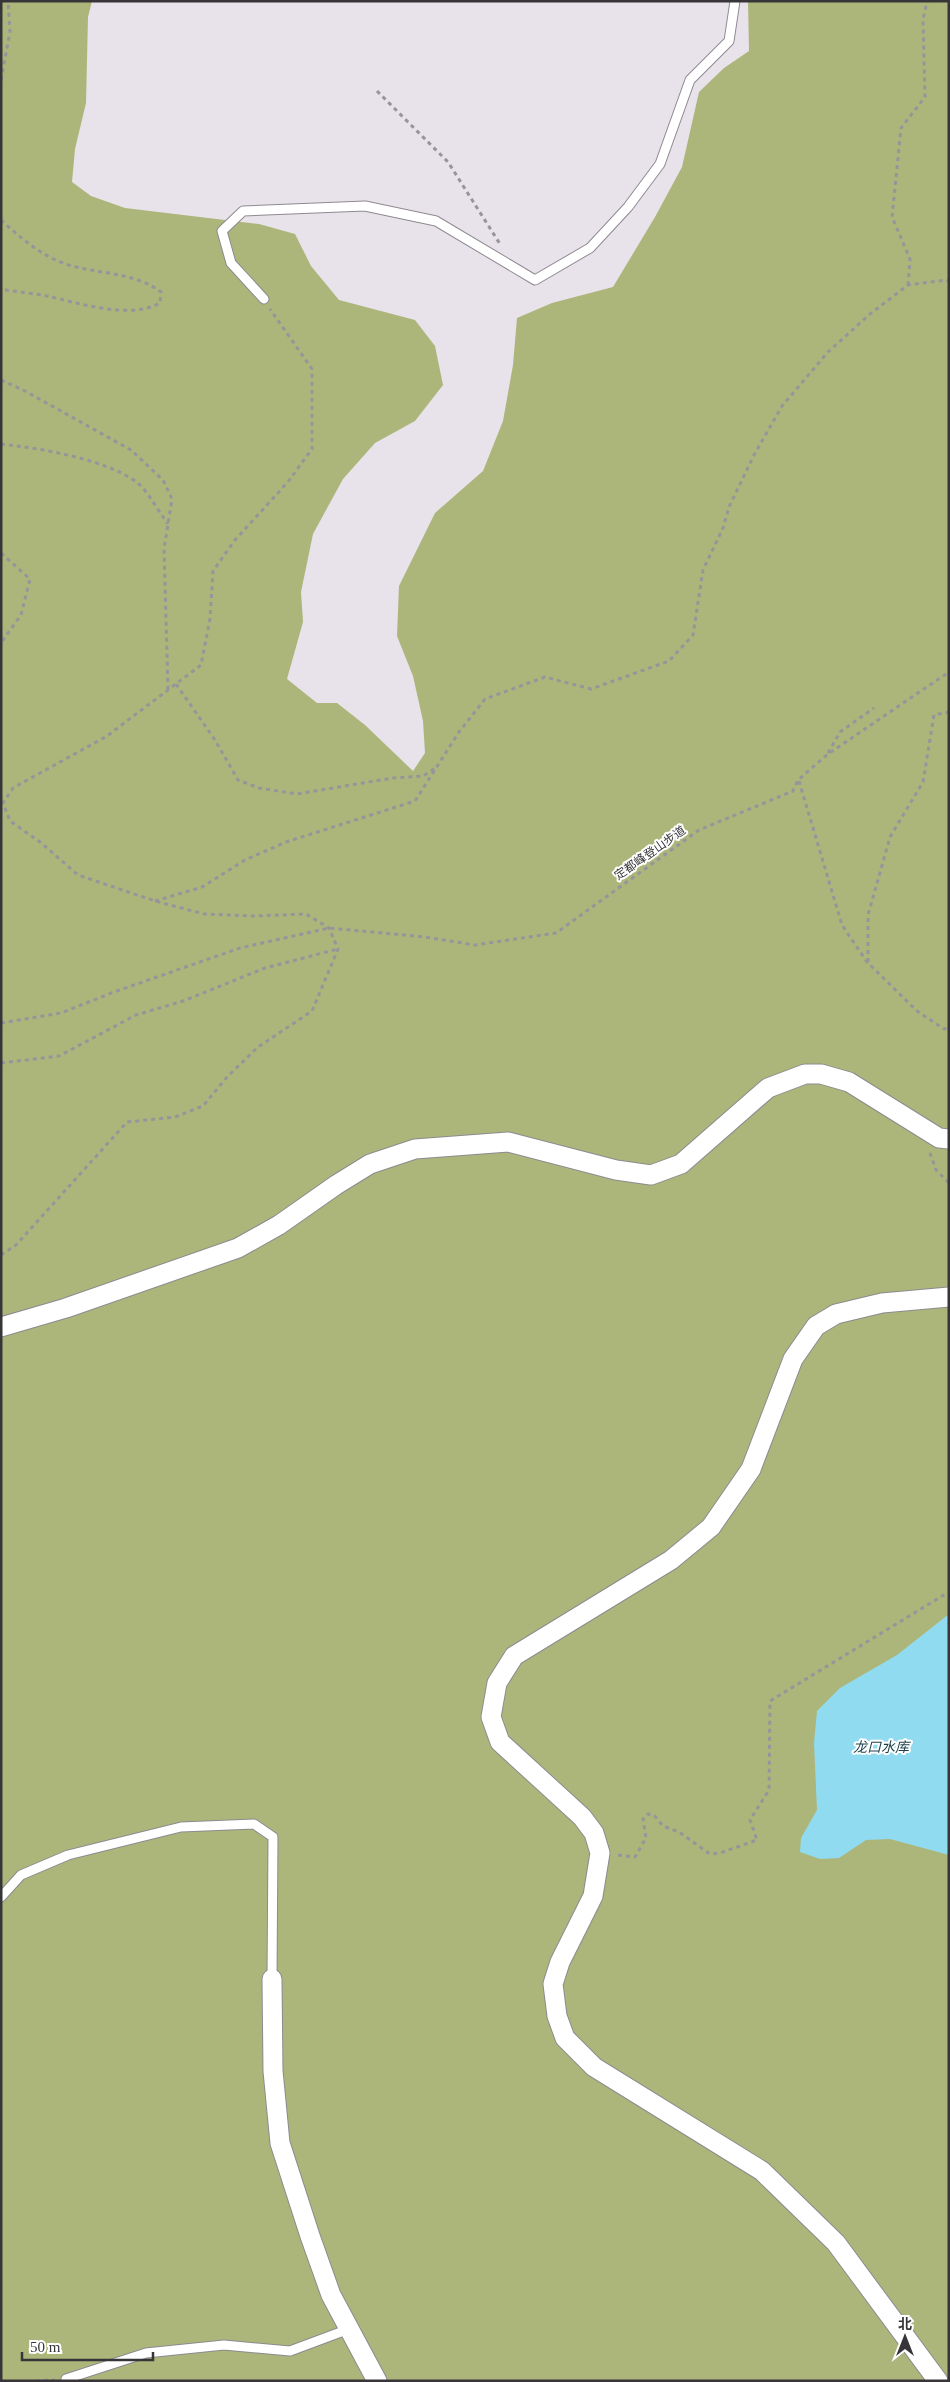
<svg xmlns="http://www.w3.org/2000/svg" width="950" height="2382" font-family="'Times New Roman','Noto Sans SC',serif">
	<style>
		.forest { fill: #adb67a }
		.water { fill: #90dbf0 }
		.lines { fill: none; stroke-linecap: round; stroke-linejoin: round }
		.lane-casing { stroke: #8f8990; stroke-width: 11 }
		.street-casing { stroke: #8f8990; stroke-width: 21 }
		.path { stroke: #98949a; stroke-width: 3; stroke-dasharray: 4 4; stroke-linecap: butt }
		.lane { stroke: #fff; stroke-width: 9 }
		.street { stroke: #fff; stroke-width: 19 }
		.labels { text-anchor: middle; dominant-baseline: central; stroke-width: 4; stroke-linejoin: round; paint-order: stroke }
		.street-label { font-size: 12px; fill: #373538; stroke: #fff }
		.water-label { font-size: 14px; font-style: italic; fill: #1a3e47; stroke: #fff }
	</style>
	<rect width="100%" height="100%" fill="#e8e2ea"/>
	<polygon class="forest" points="1,1 92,1 88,17 86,103 75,149 72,182 91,196 125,208 259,224 295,234 311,266 339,300 415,320 435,346 443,385 415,421 375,443 343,479 313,534 301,592 303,622 287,679 317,703 337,703 365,725 413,771 425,753 423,721 413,676 397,636 399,586 435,513 483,471 503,421 513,365 517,318 552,303 613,287 655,217 682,167 699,92 724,68 749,51 748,1 949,1 949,2381 1,2381"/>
	<polygon class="water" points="949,1614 949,1855 890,1839 866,1840 839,1858 820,1859 800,1852 801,1838 817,1810 814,1743 817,1711 840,1688 897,1655"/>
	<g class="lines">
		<g class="lane-casing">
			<g id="lane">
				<polyline points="264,299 231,263 222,231 243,211 365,206 436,221 535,280 590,248 628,207 660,164 690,80 729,41 735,1"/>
				<polyline points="1,1897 21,1875 68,1855 181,1827 254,1824 273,1837 272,1979"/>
				<polyline points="66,2379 146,2353 224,2345 290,2351 349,2329"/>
			</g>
		</g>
		<g class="street-casing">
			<g id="street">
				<polyline points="1,1327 66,1308 238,1248 279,1225 336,1185 370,1164 415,1149 508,1142 616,1170 651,1175 681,1164 768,1088 805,1074 821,1074 849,1082 939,1138 949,1139"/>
				<polyline points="272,1979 273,2071 280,2143 310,2236 331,2295 377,2381"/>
				<polyline points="938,2381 836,2243 762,2171 594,2067 565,2038 557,2016 553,1984 560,1962 593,1896 600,1853 594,1833 582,1817 500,1742 491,1717 497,1683 514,1656 671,1560 711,1527 751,1469 793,1359 816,1326 836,1314 882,1303 949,1297"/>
			</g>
		</g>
		<g class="path">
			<polyline points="1,80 10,32 8,1"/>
			<polyline points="377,91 448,162 500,244"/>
			<path d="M1,220C23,240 46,260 76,267C106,274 137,274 161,292L160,303C130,320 79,303 47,296C32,293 16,292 1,289"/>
			<polyline points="908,285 910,259 892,217 901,128 925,97 923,20 927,1"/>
			<polyline points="1,380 25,391 131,450 163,480 172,499 164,549 168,689"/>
			<path d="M1,444C39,448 113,460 141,486C151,497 159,512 168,524"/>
			<polyline points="1,553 30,579 21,615 1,643"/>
			<polyline points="176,684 215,740 238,780 259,788 297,794 393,778 423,776 437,767"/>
			<polyline points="828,753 840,732 874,708"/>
			<polyline points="799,781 842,925 867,962 917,1011 944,1029 949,1027"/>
			<polyline points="155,901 202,887 245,860 286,842 415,801 459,732 485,699 545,677 591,689 669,661 693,635 703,570 723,528 729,507 754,455 782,406 828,352 870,314 908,285 946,280 949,281"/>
			<polyline points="868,962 868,915 890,837 923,782 934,715 949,712"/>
			<polyline points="1,1023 61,1013 114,992 240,948 329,928 425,937 475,945 556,933 699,830 793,791 798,780 828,754 949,672"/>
			<polyline points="1,1063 59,1056 136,1015 183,1001 265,968 338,949"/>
			<polyline points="930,1153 936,1170 949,1183"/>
			<polyline points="1,1255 16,1245 127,1122 175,1117 203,1106 227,1077 258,1047 312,1011 338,949 329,928 306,914 254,916 204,914 155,901 78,875 40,842 10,821 3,803 13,788 107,736 201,665 210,619 213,571 235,540 287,483 312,449 312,369 270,309"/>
			<polyline points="618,1855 635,1857 646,1838 643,1819 648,1814 654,1815 663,1826 679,1832 710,1854 720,1853 757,1840 750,1820 769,1790 770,1701 947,1593"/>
			<polyline points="36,2381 55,2380"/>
		</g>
		<use href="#lane" class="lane"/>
		<use href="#street" class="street"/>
	</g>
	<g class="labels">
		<g class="street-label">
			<text transform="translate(650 853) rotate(-35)">定都峰登山步道</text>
		</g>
		<g class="water-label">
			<text x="881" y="1747">龙口水库</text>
		</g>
	</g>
	<rect width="950" height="2382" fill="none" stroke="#373538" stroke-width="5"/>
	<g transform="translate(905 2337)" stroke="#ffffff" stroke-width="4" paint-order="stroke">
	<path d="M0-4L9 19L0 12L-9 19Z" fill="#373538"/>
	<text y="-8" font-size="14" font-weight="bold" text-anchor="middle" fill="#373538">北</text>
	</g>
	<path d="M22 2352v8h131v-8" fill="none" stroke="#373538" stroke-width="2.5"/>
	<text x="30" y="2352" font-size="15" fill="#373538" stroke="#ffffff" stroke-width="4" paint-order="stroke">50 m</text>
</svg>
